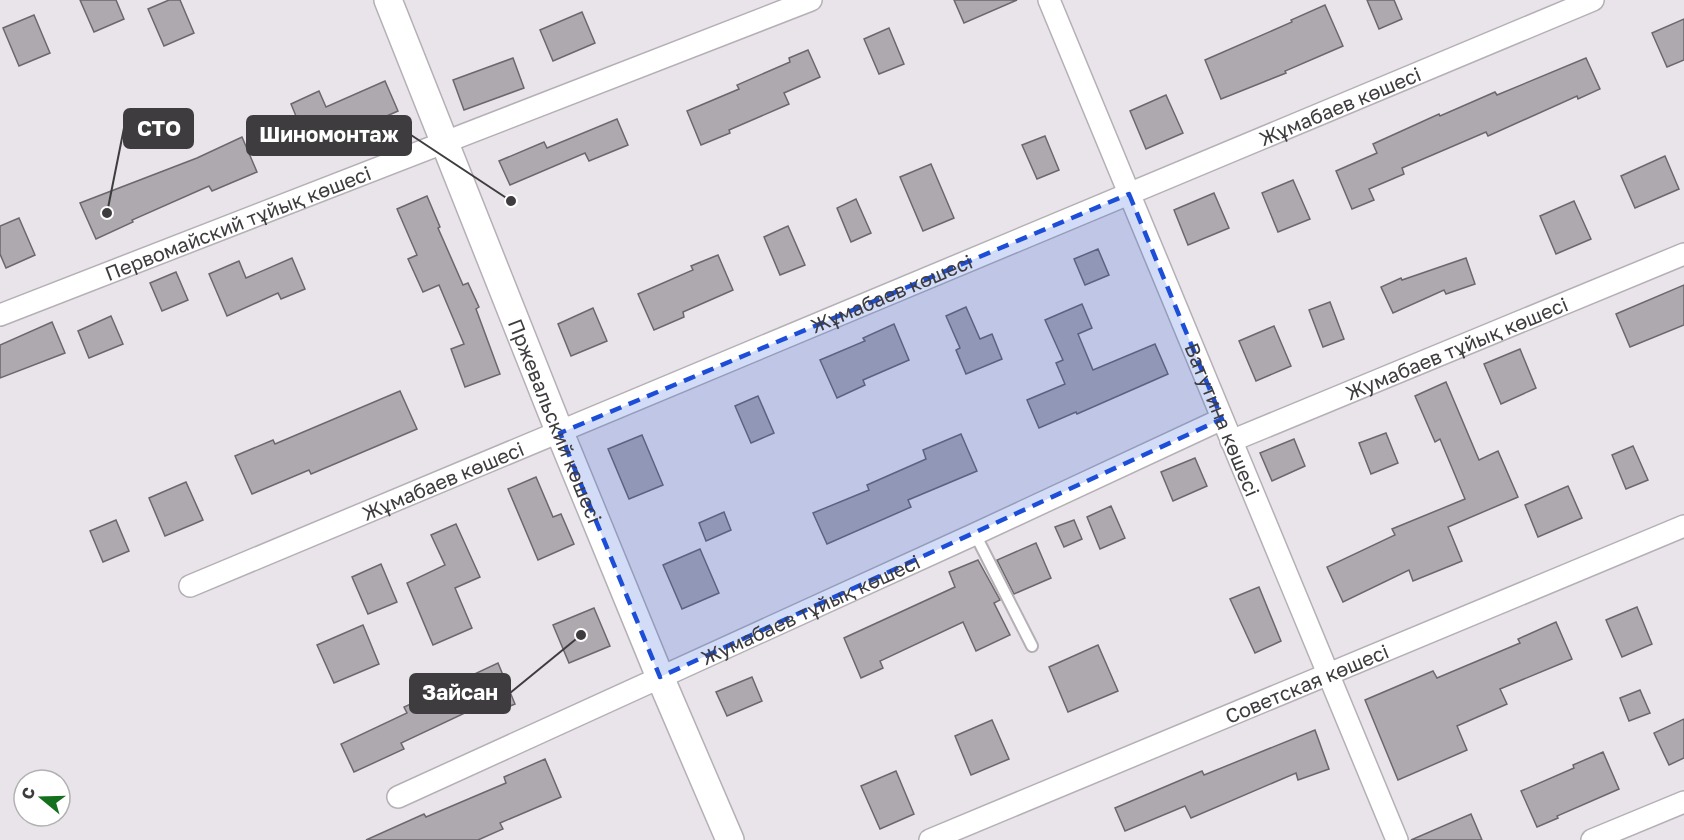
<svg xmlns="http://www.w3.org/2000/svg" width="1684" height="840" font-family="'Golos Text',sans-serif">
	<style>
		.building { fill: #aea9ae; stroke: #6c676c; stroke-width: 1.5 }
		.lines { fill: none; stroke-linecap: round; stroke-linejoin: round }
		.service-casing { stroke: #b5b0b5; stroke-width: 14 }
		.minor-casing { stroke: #b5b0b5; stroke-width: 24 }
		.tertiary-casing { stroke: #b5b0b5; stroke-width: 30 }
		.service { stroke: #fff; stroke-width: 10 }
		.minor { stroke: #fff; stroke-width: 21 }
		.tertiary { stroke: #fff; stroke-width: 27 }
		.marked { fill: #1d4ed8; fill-opacity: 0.2; stroke: #1d4ed8; stroke-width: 4.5; stroke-dasharray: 12 8; stroke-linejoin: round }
		.labels { text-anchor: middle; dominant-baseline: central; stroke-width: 4.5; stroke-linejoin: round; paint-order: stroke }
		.street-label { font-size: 20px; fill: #3e3c3e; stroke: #fff }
		.leader { fill: none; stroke: #3e3c3e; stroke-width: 2 }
		.callout-dot { fill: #3e3c3e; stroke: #fff; stroke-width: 2 }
		.callout { fill: #3e3c3e; stroke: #3e3c3e; stroke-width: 2 }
		.callout-label { font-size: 21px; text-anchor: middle; font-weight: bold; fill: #fff }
	</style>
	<rect width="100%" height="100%" fill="#e9e4e9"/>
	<g class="building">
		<polygon points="80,0 116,0 124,19 94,32"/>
		<polygon points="169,0 180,0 194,33 164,46 148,9"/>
		<polygon points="954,0 1017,0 964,23"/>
		<polygon points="1367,0 1394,0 1402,19 1379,29"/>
		<polygon points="1325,5 1343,46 1285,71 1286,73 1221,99 1205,60 1292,22 1291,20"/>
		<polygon points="582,12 595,43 553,61 540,30"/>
		<polygon points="34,15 50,53 19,66 3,28"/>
		<polygon points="1684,19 1684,60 1667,67 1652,33"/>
		<polygon points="889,28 904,64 879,74 864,39"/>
		<polygon points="808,50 820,77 784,93 789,104 729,130 730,133 701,145 687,111 739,89 737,85 790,62 789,58"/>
		<polygon points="513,58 524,88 464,110 453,80"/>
		<polygon points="1586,58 1600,89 1578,99 1577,96 1488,136 1486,132 1402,168 1404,174 1369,189 1374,200 1352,209 1336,171 1377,153 1373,144 1439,114 1440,116 1495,92 1497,95"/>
		<polygon points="385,81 398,111 373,122 370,116 307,143 291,104 319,91 326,107"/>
		<polygon points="1166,95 1183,133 1146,149 1130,111"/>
		<polygon points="617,119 628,145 589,161 585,153 510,185 499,161 544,142 547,148"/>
		<polygon points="1045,136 1059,170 1037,179 1022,145"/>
		<polygon points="242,137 257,172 212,191 209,186 132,220 133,222 96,239 80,203 197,158"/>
		<polygon points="1665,156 1679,189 1635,208 1621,176"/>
		<polygon points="931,164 954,218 923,231 900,177"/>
		<polygon points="1293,180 1310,219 1278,232 1262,193"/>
		<polygon points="1214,193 1229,228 1188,245 1174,210"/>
		<polygon points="427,196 440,227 438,228 463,285 468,283 479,307 476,309 500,374 465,387 451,349 464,344 439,285 423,292 408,259 417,255 397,209"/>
		<polygon points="856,199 871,233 851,242 837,208"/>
		<polygon points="1574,201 1591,239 1556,254 1540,216"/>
		<polygon points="19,218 35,255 6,268 0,254 0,226"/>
		<polygon points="788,226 805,265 780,275 764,237"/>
		<polygon points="1098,249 1109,275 1085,285 1074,259"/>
		<polygon points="718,255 733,290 683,312 684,317 654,330 638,294 693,270 691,266"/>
		<polygon points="292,258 305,289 281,299 278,293 227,316 209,274 239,261 246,278"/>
		<polygon points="1466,258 1475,284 1446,294 1444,290 1393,313 1381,287 1401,278 1402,280"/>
		<polygon points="176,272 188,300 162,311 150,283"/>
		<polygon points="1684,285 1684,325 1630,347 1616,314"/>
		<polygon points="1330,302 1344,339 1323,347 1309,310"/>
		<polygon points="1082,304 1092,328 1078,334 1093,370 1155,344 1168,374 1077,414 1076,412 1039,428 1027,400 1065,384 1056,363 1063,360 1045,320"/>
		<polygon points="966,307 980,339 992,334 1002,359 966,374 956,350 960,348 946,316"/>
		<polygon points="593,308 607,341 571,356 558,324"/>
		<polygon points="111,316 123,344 89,358 78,331"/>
		<polygon points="52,322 65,353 0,378 0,345"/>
		<polygon points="894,324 909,360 863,380 865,385 837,398 820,360 865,341 863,338"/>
		<polygon points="1274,326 1291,366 1256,381 1239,341"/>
		<polygon points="1520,349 1536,388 1501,404 1484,364"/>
		<polygon points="1446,382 1479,460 1498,451 1518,497 1448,527 1462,561 1413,581 1409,570 1343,602 1327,567 1395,535 1392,529 1465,499 1440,439 1435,442 1415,396"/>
		<polygon points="400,391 417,429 311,474 309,470 252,494 235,456 273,440 275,444"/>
		<polygon points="758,396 774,433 751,443 735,406"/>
		<polygon points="1386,433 1398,463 1371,474 1359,443"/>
		<polygon points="961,434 977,471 908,500 911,507 827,544 813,513 869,490 867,485 926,459 923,450"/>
		<polygon points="642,435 663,485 629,499 608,449"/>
		<polygon points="1294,439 1305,466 1272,481 1260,453"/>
		<polygon points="1633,446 1648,480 1626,489 1612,455"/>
		<polygon points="1195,458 1207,486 1173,501 1161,472"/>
		<polygon points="536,477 553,517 561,514 574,544 538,560 508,489"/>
		<polygon points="186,482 203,520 165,536 149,498"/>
		<polygon points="1568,486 1582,518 1538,537 1525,505"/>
		<polygon points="1111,506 1125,538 1100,549 1087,517"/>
		<polygon points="724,512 731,530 706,541 699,523"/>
		<polygon points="116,520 129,551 103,562 90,531"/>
		<polygon points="1074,520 1082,539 1064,547 1055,527"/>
		<polygon points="456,524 480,577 455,588 472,628 433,645 407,583 445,565 431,535"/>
		<polygon points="1036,543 1051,578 1014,594 997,560"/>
		<polygon points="700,549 719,593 682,609 663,565"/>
		<polygon points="978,560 1000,600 994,603 1010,635 976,651 963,622 880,661 883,668 861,678 844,638 955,587 949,572"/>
		<polygon points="381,564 397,602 368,614 352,577"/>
		<polygon points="1259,587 1281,641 1255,653 1230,599"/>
		<polygon points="1637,607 1652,644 1622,657 1606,620"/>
		<polygon points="594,608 610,646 569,663 553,625"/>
		<polygon points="1556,622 1572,659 1500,689 1507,704 1457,726 1467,750 1398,780 1365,700 1433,671 1437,678 1520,643 1518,639"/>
		<polygon points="363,625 379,664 334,683 317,645"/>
		<polygon points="1098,645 1118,691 1068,712 1049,667"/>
		<polygon points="498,663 515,704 493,713 488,702 401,743 404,749 354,772 341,744 407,713 404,707"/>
		<polygon points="752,677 762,701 727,716 716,692"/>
		<polygon points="1640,690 1650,713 1629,721 1620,698"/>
		<polygon points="1684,719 1684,758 1669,765 1654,733"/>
		<polygon points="992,720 1009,759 971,775 955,736"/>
		<polygon points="1315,730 1329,769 1298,780 1296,773 1191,818 1185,806 1125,831 1115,808 1202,771 1204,775"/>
		<polygon points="1603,752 1619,789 1557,816 1558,818 1537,827 1521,791 1574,768 1573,765"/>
		<polygon points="545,759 561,797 500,823 503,829 478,840 366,840 424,814 426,817 506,783 504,777"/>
		<polygon points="896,771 914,814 880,829 861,786"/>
		<polygon points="1471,814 1482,840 1411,840"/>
	</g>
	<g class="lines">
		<g class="service-casing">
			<polyline id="service" points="975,534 1032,646"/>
		</g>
		<g class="minor-casing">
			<g id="minor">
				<path id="s1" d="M1049,0L1397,840"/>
				<path id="s2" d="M0,315L811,0"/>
				<path id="s3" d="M1231,441L1684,254"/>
				<path id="s4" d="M190,586L1593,0"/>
				<path id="s5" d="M398,797L975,534L1222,419"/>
				<path id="s6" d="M930,840L1684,526"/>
				<polyline points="1592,840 1684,802"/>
			</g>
		</g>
		<g class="tertiary-casing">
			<g id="tertiary">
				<path id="s7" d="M388,0L560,433L660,677L730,840"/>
			</g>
		</g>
		<use href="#service" class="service"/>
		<use href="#minor" class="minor"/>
		<use href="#tertiary" class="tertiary"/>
	</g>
	<path class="marked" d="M1129,194L1222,419L660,677L560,433Z"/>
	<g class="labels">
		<g class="street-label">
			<text stroke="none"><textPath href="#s4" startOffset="1246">Жұмабаев көшесі</textPath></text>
			<text stroke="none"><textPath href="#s2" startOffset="255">Первомайский тұйық көшесі</textPath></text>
			<text stroke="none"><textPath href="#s4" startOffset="760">Жұмабаев көшесі</textPath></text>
			<text stroke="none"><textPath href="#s3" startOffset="244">Жумабаев тұйық көшесі</textPath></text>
			<text stroke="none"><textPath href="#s1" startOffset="454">Ватутина көшесі</textPath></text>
			<text stroke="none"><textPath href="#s7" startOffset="453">Пржевальский көшесі</textPath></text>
			<text stroke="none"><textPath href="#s4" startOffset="274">Жұмабаев көшесі</textPath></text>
			<text stroke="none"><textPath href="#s5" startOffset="453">Жумабаев тұйық көшесі</textPath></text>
			<text stroke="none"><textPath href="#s6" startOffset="408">Советская көшесі</textPath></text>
		</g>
	</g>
	<path class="leader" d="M107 213L124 128M511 201L411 135M581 635L510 693"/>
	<g class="callout-dot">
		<circle cx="107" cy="213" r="6"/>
		<circle cx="511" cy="201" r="6"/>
		<circle cx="581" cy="635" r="6"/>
	</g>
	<g class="callout">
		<rect x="124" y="109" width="69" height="39" rx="6"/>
		<rect x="247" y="116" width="164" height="39" rx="6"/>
		<rect x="410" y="674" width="100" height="39" rx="6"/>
	</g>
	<g class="callout-label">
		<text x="159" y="136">СТО</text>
		<text x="329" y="142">Шиномонтаж</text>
		<text x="460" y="700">Зайсан</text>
	</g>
	<g transform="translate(42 798) rotate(289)"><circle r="28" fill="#ffffff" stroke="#b2b1b2" stroke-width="1.5"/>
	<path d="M0-4.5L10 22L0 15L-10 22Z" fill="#14701d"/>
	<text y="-9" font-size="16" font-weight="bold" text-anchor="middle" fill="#3e3c3e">С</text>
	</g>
</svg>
